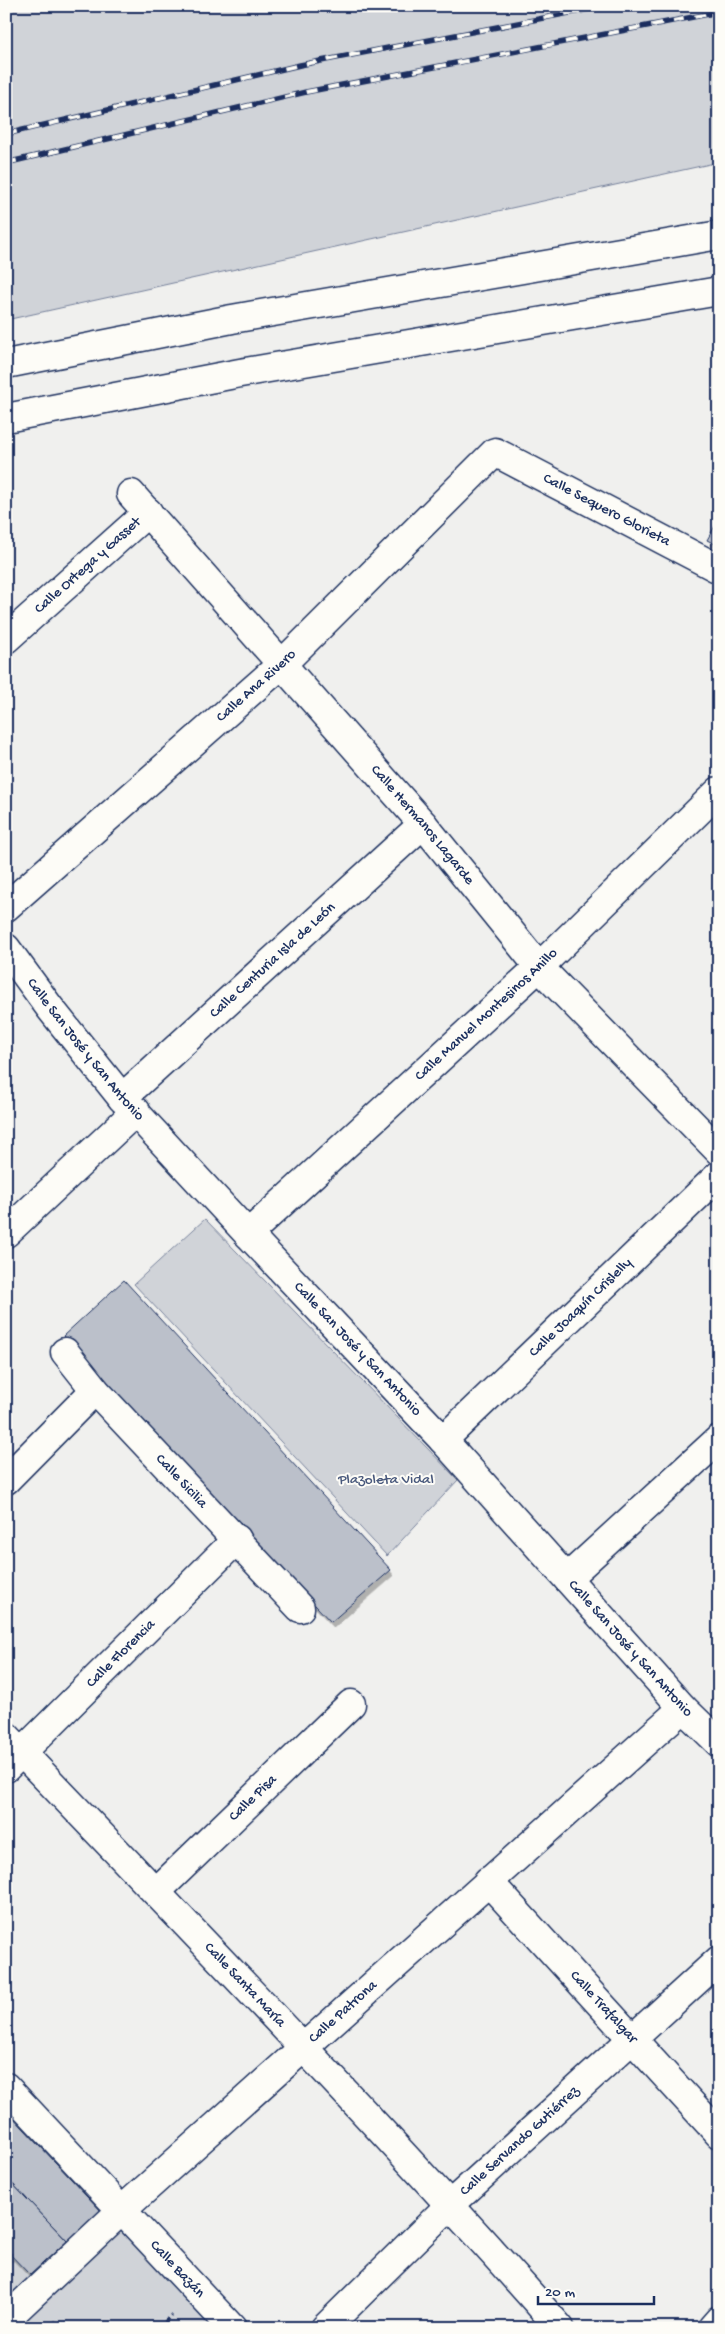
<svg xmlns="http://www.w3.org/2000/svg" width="725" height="2334" font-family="'Gochi Hand',sans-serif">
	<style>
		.green { fill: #d0d3d8; stroke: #76819b }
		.building { fill: #bbc0ca; stroke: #1b2f5e; filter: url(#shadow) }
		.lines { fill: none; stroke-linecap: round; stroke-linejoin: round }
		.street-casing { stroke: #1b2f5e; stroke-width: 31 }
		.secondary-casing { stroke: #1b2f5e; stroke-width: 31 }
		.highway-casing { stroke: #1b2f5e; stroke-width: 31 }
		.path { stroke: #1b2f5e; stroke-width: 3; stroke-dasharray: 5 4; stroke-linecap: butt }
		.street { stroke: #fdfcf7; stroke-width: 28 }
		.secondary { stroke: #fdfcf7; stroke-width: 28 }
		.highway { stroke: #fdfcf7; stroke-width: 28 }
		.rail-casing { stroke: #1b2f5e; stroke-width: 5.5 }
		.rail { stroke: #fdfcf7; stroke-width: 4; stroke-dasharray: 11; stroke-linecap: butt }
		.labels { text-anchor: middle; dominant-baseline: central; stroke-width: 4; stroke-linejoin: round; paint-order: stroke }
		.street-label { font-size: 15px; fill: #1b2f5e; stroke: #fdfcf7 }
		.park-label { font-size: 15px; fill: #48587c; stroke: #fdfcf7 }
	</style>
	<defs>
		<filter id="shadow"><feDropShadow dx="3" dy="5.5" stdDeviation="0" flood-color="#0004"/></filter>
	</defs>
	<rect width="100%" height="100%" fill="#f0f0ee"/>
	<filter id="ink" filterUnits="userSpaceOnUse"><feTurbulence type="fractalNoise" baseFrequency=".02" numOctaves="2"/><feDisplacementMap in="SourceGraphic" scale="10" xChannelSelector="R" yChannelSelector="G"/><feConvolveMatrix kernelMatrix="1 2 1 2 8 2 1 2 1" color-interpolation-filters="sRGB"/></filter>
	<g filter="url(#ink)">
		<g class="green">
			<polygon points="6,6 719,6 719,162 6,320"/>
			<polygon points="205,1219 458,1480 387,1556 134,1284"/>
			<polygon points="6,2077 232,2328 6,2328"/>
		</g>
		<g class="building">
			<polygon points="719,519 719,546 707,540"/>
			<polygon points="124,1280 391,1570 331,1622 63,1336"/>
			<polygon points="9,2113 103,2213 70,2244 6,2177 6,2115"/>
			<polygon points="6,2177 67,2241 30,2275 6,2250"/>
			<polygon points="6,2247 12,2254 6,2259"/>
		</g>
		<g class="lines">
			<g class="street-casing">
				<g id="street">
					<path id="s1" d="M131,494L423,824L539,967L719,1151"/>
					<path id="s2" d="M6,639L148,512"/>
					<path id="s3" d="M6,907L282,664L495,452L719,569"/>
					<path id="s4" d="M122,1098L423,824"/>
					<polyline points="6,1233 136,1111"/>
					<path id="s5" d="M248,1234L539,967L719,791"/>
					<path id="s6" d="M65,1352L95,1390L300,1608"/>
					<path id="s7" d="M443,1440L719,1175"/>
					<polyline points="6,1480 95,1390"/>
					<polyline points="567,1578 719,1439"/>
					<path id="s8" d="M6,1736C193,1931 381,2125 560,2328"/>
					<path id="s9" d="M6,1768L237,1539"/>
					<path id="s10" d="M488,1881L719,2134"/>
					<path id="s11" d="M156,1892L351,1704"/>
					<path id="s12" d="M6,2087L232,2328"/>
					<path id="s13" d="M6,2319L121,2211L683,1708"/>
					<path id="s14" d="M325,2328L451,2204L719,1960"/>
				</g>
			</g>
			<g class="secondary-casing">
				<g id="secondary">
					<path id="s15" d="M6,948L50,1008L122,1098L248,1234L443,1440L683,1708L719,1743"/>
					<polyline points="712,2328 719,2320"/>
				</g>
			</g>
			<g class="highway-casing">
				<g id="highway">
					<polyline points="6,364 232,319 719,235"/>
					<polyline points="6,418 240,373 719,291"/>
				</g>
			</g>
			<g class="path">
				<polyline points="54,2321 61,2328"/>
				<polyline points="158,2328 172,2315"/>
			</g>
			<use href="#street" class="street"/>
			<use href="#secondary" class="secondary"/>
			<use href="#highway" class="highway"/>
			<g class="rail-casing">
				<g id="rail">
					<polyline points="6,134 300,65 606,6"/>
					<polyline points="6,163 306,92 719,12"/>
				</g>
			</g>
			<use href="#rail" class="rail"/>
		</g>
	</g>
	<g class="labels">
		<g class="street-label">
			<text stroke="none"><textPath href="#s3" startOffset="794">Calle Sequero Glorieta</textPath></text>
			<text stroke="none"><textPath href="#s2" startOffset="110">Calle Ortega y Gasset</textPath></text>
			<text stroke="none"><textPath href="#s3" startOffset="334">Calle Ana Rivero</textPath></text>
			<text stroke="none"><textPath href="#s1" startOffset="441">Calle Hermanos Lagarde</textPath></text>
			<text stroke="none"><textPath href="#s4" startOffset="204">Calle Centuria Isla de León</textPath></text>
			<text stroke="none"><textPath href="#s5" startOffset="324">Calle Manuel Montesinos Anillo</textPath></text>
			<text stroke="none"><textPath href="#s15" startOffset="129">Calle San José y San Antonio</textPath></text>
			<text stroke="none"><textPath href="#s7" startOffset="191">Calle Joaquín Crislelly</textPath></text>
			<text stroke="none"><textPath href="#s15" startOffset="534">Calle San José y San Antonio</textPath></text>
			<text stroke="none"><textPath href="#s6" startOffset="174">Calle Sicilia</textPath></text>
			<text stroke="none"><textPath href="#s15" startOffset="939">Calle San José y San Antonio</textPath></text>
			<text stroke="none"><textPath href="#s9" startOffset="162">Calle Florencia</textPath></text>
			<text stroke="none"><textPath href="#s11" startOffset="135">Calle Pisa</textPath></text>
			<text stroke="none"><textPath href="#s8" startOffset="345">Calle Santa María</textPath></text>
			<text stroke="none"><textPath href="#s10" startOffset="171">Calle Trafalgar</textPath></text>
			<text stroke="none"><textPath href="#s13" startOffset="456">Calle Patrona</textPath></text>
			<text stroke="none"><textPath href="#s14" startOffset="270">Calle Servando Gutiérrez</textPath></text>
			<text stroke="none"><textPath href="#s12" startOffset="250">Calle Bazán</textPath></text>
		</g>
		<g class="park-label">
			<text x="386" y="1480">Plazoleta Vidal</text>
		</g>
	</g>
	<rect width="725" height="2334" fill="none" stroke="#fdfcf7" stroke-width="25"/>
	<rect x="12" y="12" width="700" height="2309" fill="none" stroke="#1b2f5e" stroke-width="2" filter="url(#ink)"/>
	<path d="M538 2296v8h116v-8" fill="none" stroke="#1b2f5e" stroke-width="2.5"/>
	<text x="545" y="2296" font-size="15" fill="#1b2f5e" stroke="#fdfcf7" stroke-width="4" paint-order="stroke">20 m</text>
</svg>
